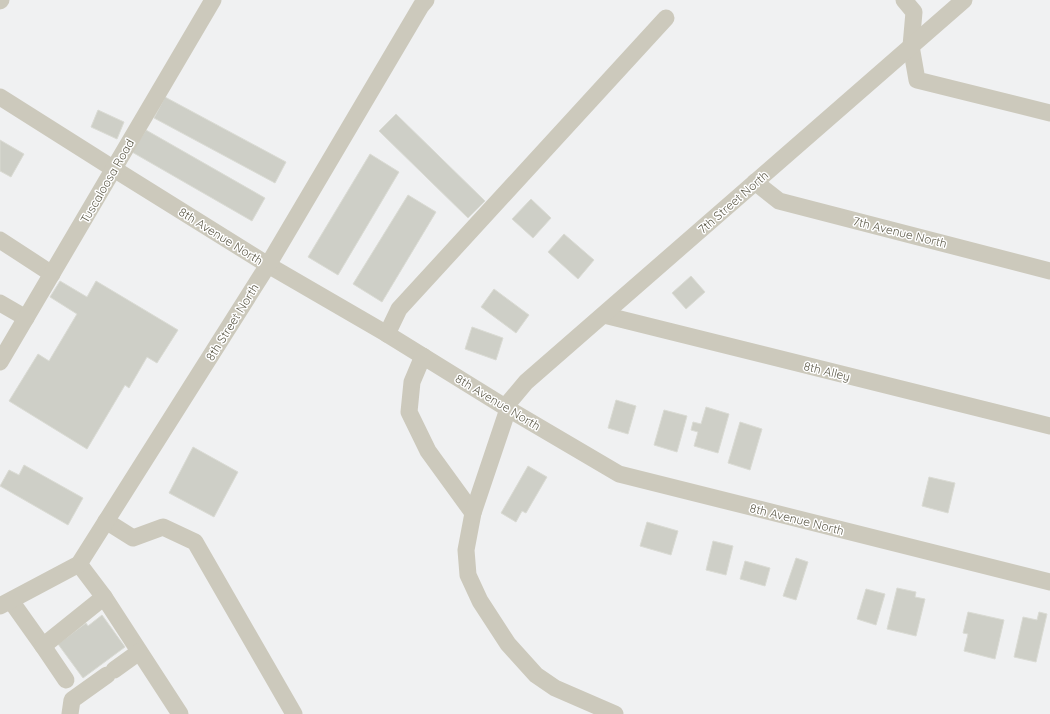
<svg xmlns="http://www.w3.org/2000/svg" width="1050" height="714" font-family="Quicksand,sans-serif">
	<style>
		.building { fill: #cecfc7; stroke: #dadbd4 }
		.lines { fill: none; stroke-linecap: round; stroke-linejoin: round }
		.minor { stroke: #ccc9bc; stroke-width: 17 }
		.labels { text-anchor: middle; dominant-baseline: central; stroke-width: 3; stroke-linejoin: round; paint-order: stroke }
		.street-label { font-size: 12px; fill: #5c5948; stroke: #fff }
	</style>
	<rect width="100%" height="100%" fill="#f0f1f2"/>
	<g class="building">
		<polygon points="165,97 286,162 275,183 154,118"/>
		<polygon points="98,110 124,122 117,139 91,127"/>
		<polygon points="396,114 485,201 468,218 379,131"/>
		<polygon points="146,130 265,198 252,221 132,152"/>
		<polygon points="0,140 24,154 11,177 0,171"/>
		<polygon points="370,154 399,172 338,275 308,257"/>
		<polygon points="408,195 436,212 382,302 353,284"/>
		<polygon points="531,199 551,218 533,238 512,219"/>
		<polygon points="564,234 594,260 578,279 548,252"/>
		<polygon points="691,276 705,292 686,309 672,293"/>
		<polygon points="60,281 87,297 96,281 178,330 157,363 147,357 129,388 125,385 87,449 9,401 38,354 49,361 77,314 50,297"/>
		<polygon points="494,289 529,315 516,333 481,307"/>
		<polygon points="472,327 503,338 496,360 465,349"/>
		<polygon points="616,400 636,406 628,434 608,428"/>
		<polygon points="706,407 729,414 718,453 694,446 698,432 691,430 693,422 701,424"/>
		<polygon points="664,410 687,416 677,452 654,445"/>
		<polygon points="740,422 762,429 750,470 728,463"/>
		<polygon points="193,447 238,472 214,517 169,493"/>
		<polygon points="24,465 83,498 68,525 0,486 9,470 19,475"/>
		<polygon points="528,466 547,477 526,513 522,511 516,522 501,513"/>
		<polygon points="929,477 955,483 948,513 922,506"/>
		<polygon points="647,522 678,531 671,555 640,546"/>
		<polygon points="713,541 733,546 726,575 706,570"/>
		<polygon points="796,558 808,562 796,600 783,596"/>
		<polygon points="745,561 770,568 765,586 740,579"/>
		<polygon points="897,588 916,592 915,597 925,599 916,636 887,629"/>
		<polygon points="866,589 885,594 876,625 857,619"/>
		<polygon points="968,612 1004,620 995,659 964,651 968,634 963,633"/>
		<polygon points="1039,612 1047,614 1036,662 1014,657 1023,617 1037,620"/>
		<polygon points="102,615 125,647 83,678 58,644 86,623 88,626"/>
	</g>
	<g class="lines">
		<g class="minor">
			<polyline points="904,0 914,12 911,46 917,80 1050,113"/>
			<polyline points="0,1 1,0"/>
			<polyline points="0,97 114,169 268,265 387,334 505,407 619,474 1050,582"/>
			<polyline points="755,182 779,201 1050,271"/>
			<polyline points="0,240 52,274"/>
			<polyline points="0,303 26,318"/>
			<polyline points="604,315 1050,426"/>
			<polyline points="387,334 399,309 666,18"/>
			<polyline points="423,356 412,382 409,412 428,451 473,513"/>
			<polyline points="0,362 213,0"/>
			<polyline points="505,407 526,382 964,0"/>
			<polyline points="508,409 473,513 466,550 468,575 480,601 508,644 536,675 555,688 615,714"/>
			<polyline points="106,521 133,538 163,527 195,542 294,714"/>
			<polyline points="79,564 104,597"/>
			<polyline points="11,601 43,646 104,597 180,714"/>
			<polyline points="0,606 79,564 268,265 421,6 426,0"/>
			<polyline points="43,646 66,680"/>
			<polyline points="114,670 139,652"/>
			<polyline points="70,714 72,700 107,675"/>
		</g>
	</g>
	<g class="labels">
		<g class="street-label">
			<text transform="translate(107 181) rotate(-60)">Tuscaloosa Road</text>
			<text transform="translate(733 202) rotate(-41)">7th Street North</text>
			<text transform="translate(900 232) rotate(14)">7th Avenue North</text>
			<text transform="translate(221 236) rotate(32)">8th Avenue North</text>
			<text transform="translate(232 322) rotate(-58)">8th Street North</text>
			<text transform="translate(827 371) rotate(14)">8th Alley</text>
			<text transform="translate(498 402) rotate(31)">8th Avenue North</text>
			<text transform="translate(797 519) rotate(14)">8th Avenue North</text>
		</g>
	</g>
</svg>
